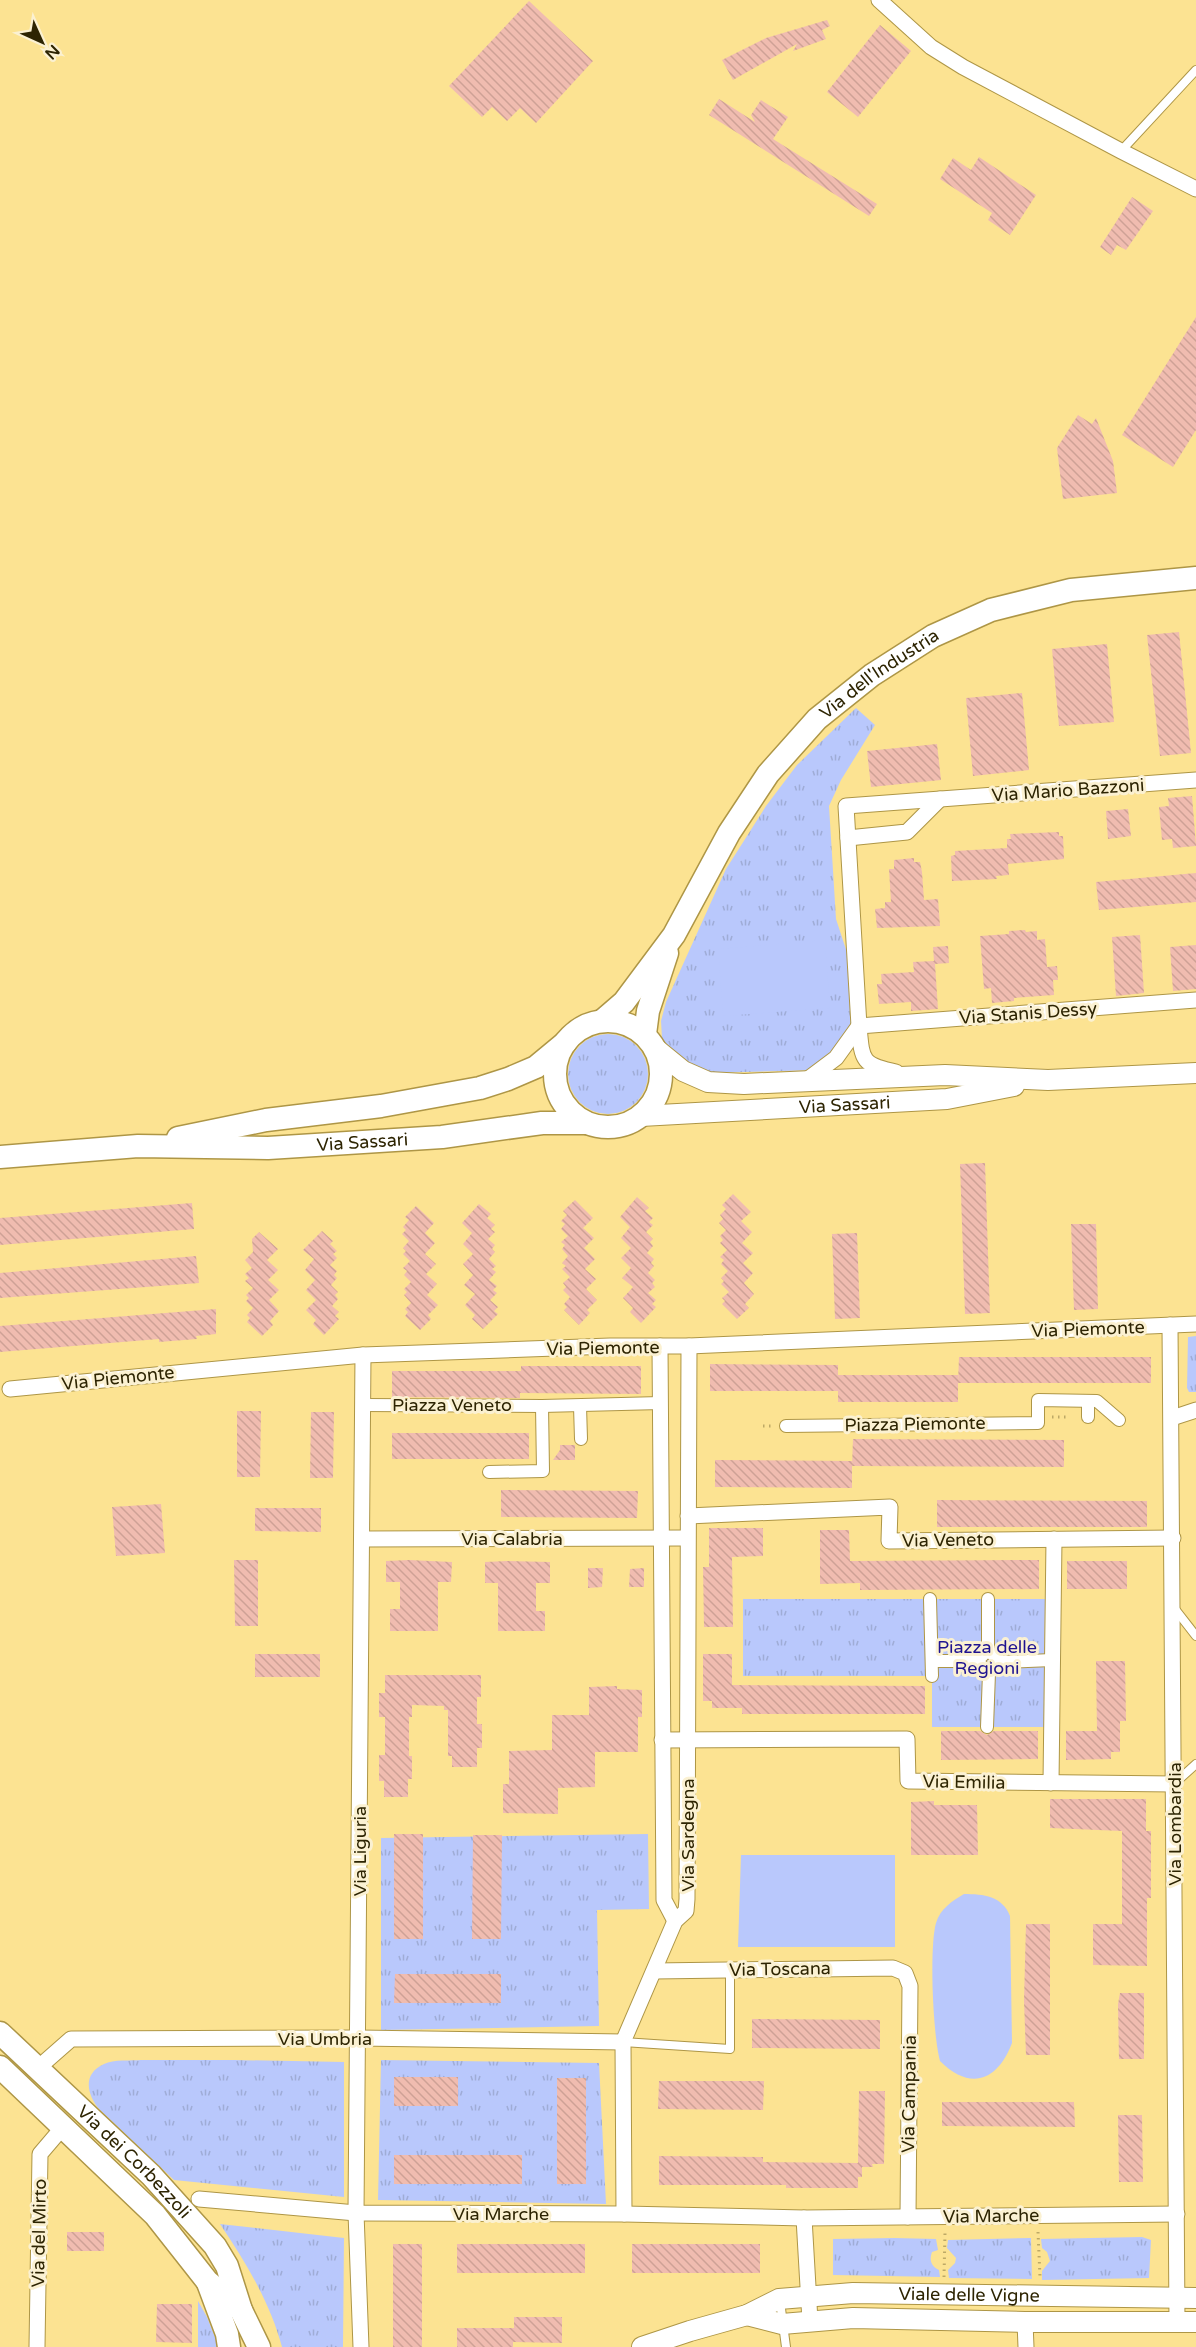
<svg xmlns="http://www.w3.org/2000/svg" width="1196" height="2347" font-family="'Varela Round',sans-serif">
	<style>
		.grass { fill: url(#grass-tufts) }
		.pitch { fill: #b9c8fc }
		.building { fill: url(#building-back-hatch) }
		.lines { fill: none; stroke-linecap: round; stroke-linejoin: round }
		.service-casing { stroke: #ae9646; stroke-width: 10 }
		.pedestrian-casing { stroke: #ae9646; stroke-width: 14 }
		.minor-casing { stroke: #ae9646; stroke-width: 17 }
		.tertiary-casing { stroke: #ae9646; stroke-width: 22 }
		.secondary-casing { stroke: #ae9646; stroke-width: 25 }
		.path { stroke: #bda966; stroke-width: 3; stroke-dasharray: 1.5 4.5; stroke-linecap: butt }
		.service { stroke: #fff; stroke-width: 8 }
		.pedestrian { stroke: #fff; stroke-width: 12 }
		.minor { stroke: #fff; stroke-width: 15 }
		.tertiary { stroke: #fff; stroke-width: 20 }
		.secondary { stroke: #fff; stroke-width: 22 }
		.labels { text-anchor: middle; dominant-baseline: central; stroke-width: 6; stroke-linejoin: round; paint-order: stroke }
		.street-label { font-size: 18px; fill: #2d2402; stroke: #fbf1d2 }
		.park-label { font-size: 18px; fill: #1f1390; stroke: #fbf1d2 }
	</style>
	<defs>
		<pattern id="grass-tufts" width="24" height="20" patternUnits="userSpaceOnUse" patternTransform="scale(1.5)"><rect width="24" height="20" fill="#b9c8fc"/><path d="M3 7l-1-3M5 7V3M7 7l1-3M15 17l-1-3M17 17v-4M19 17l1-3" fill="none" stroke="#9facd6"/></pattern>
		<pattern id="building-back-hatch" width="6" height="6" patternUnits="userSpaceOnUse" patternTransform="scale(1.5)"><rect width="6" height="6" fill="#f0bcb0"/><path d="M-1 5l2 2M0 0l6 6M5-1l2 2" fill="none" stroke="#cea196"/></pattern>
	</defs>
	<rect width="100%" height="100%" fill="#fce392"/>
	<g class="grass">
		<polygon points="856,708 875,725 841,780 829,806 836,919 856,980 859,1026 821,1070 706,1073 668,1052 662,1038 661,1021 666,1002 726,869 766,806 797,765"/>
		<circle cx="608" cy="1074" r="40"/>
		<polygon points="1196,1336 1196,1392 1189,1392 1187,1388 1188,1337"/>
		<polygon points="743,1599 1045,1599 1044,1727 932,1727 932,1676 743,1676"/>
		<polygon points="648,1834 649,1909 597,1910 599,2026 381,2030 381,1838"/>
		<path d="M234,2060L344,2062V2197L174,2180L99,2109C87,2094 82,2074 104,2064C114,2059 130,2061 141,2060C172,2060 203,2060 234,2060Z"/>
		<polygon points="381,2060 599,2063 606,2204 378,2200"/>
		<path d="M220,2224L344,2238L343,2347H282C270,2302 246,2263 220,2224Z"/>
		<polygon points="1142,2237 1151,2240 1149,2278 1042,2280 1042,2271 1050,2261 1047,2252 1042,2248 1041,2239"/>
		<path d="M894,2238L936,2239L938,2250L932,2252C929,2260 931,2266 939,2270L940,2277L833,2275V2239Z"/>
		<polygon points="1031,2238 1032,2279 949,2278 948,2270 955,2263 956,2258 947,2248 948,2240"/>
		<polygon points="198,2301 207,2317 219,2347 198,2347"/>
	</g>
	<g class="pitch">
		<polygon points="825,940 830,1008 723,1016 718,949"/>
		<polygon points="741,1855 895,1855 895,1947 738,1947"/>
		<path d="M964,1894C984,1894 1002,1896 1010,1916L1012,2043C998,2080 971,2092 940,2061C933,2036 929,1948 936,1923C940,1909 952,1901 964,1894Z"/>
	</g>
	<g class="building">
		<polygon points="529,1 593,61 536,123 520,108 507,121 492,107 482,117 449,86"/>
		<polygon points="827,20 830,26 822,30 826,39 793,51 797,44 733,80 722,60 766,38"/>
		<polygon points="880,25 911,51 858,117 827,92"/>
		<polygon points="719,99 755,122 751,115 761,100 788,117 773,139 877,204 869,216 709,115"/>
		<polygon points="979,157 1036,195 1010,235 988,220 992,213 940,179 953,158 971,170"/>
		<polygon points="1132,197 1153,211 1126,250 1117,245 1111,255 1100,247"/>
		<polygon points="1196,317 1196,430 1173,467 1122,435"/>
		<polygon points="1078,415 1092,424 1096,418 1113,461 1117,493 1063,499 1057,448"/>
		<polygon points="1179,632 1191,753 1160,756 1147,635"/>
		<polygon points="1107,644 1114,722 1059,726 1052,649"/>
		<polygon points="1022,693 1029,770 973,776 966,698"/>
		<polygon points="937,744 941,780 871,787 867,751"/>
		<polygon points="1192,796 1196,846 1173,848 1172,839 1162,840 1159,807 1169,806 1168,798"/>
		<polygon points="1128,809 1131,836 1108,839 1106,811"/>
		<polygon points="1059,832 1059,836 1063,836 1064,859 1008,864 1009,875 996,876 997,879 952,881 951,856 955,855 955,851 1007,848 1007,839 1011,839 1010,834"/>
		<polygon points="914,858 914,862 920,862 922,872 924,900 938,899 940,926 877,928 875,909 885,908 885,902 891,902 889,869 894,869 894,860"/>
		<polygon points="1196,873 1196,902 1099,910 1096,882"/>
		<polygon points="1025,930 1026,932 1037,931 1037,940 1045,939 1047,967 1057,966 1058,980 1053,980 1054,995 1014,998 1014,1001 992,1003 991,988 984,989 980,936 1009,934 1009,931"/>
		<polygon points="1140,935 1144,993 1116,996 1112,937"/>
		<polygon points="1196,945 1196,989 1173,991 1170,947"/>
		<polygon points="948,946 949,963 935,964 938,1009 911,1011 911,1002 879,1004 877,984 882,984 881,974 914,972 913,962 934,961 933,947"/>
		<polygon points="985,1163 990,1313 965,1314 960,1164"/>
		<polygon points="733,1194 751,1212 741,1221 752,1232 742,1243 753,1253 743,1263 753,1273 744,1283 754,1294 745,1304 749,1308 737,1319 722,1304 725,1301 722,1298 729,1292 721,1284 724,1281 721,1278 728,1271 721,1264 724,1260 720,1257 727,1250 720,1243 723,1240 720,1236 726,1230 719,1223 723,1219 720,1215 726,1209 722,1205"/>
		<polygon points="637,1197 649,1208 645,1211 653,1218 649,1222 653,1225 646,1232 653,1239 650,1242 653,1246 647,1253 654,1259 651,1263 654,1266 648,1273 655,1280 652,1283 655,1287 648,1293 656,1300 652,1304 656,1307 641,1323 630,1312 633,1308 623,1298 633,1287 622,1278 631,1268 621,1258 631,1248 621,1238 630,1227 620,1217"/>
		<polygon points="575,1200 593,1218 583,1228 594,1238 584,1248 595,1259 585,1269 596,1279 586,1289 597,1300 587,1310 590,1313 579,1325 564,1310 567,1307 564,1304 570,1297 563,1290 566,1287 563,1283 570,1277 562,1269 566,1266 562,1263 568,1256 562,1249 565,1245 561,1242 568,1236 561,1229 565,1224 561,1221 567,1215 563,1211"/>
		<polygon points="192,1203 194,1229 0,1245 0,1218"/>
		<polygon points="479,1204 491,1214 487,1218 495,1225 491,1229 495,1232 488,1239 495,1245 492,1249 495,1252 489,1259 496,1266 492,1269 496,1272 489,1280 497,1286 493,1290 497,1293 490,1300 498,1307 494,1311 498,1314 483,1329 472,1319 475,1315 465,1305 475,1294 464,1285 473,1275 463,1264 473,1254 463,1244 472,1233 462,1223"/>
		<polygon points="416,1206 434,1223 425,1233 435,1243 425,1254 436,1264 426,1274 437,1284 427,1295 438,1305 428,1315 431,1319 420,1330 405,1316 408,1312 405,1309 411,1303 404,1295 407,1292 404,1289 411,1282 404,1275 407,1271 403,1268 410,1261 403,1254 406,1251 403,1248 409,1241 402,1234 406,1230 403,1227 409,1220 405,1217"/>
		<polygon points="1071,1224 1096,1224 1098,1309 1074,1310"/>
		<polygon points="322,1231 333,1241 330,1244 337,1251 333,1254 337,1258 330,1265 337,1271 334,1275 337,1278 331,1285 338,1292 335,1295 338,1299 332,1306 339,1312 335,1316 339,1319 324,1335 313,1324 316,1320 306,1310 316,1300 306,1290 315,1280 305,1270 314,1259 303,1250"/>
		<polygon points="259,1232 278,1249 267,1260 278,1270 268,1280 279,1290 269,1300 279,1311 270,1321 273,1325 262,1336 247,1322 250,1318 247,1315 253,1308 246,1301 249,1298 246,1295 253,1288 245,1281 249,1278 245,1274 252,1268 245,1260 253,1252 252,1239"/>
		<polygon points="857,1233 860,1318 835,1319 832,1234"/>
		<polygon points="196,1256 199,1283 0,1298 0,1273"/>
		<polygon points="216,1309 216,1334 196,1336 197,1339 159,1342 159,1339 0,1352 0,1326"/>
		<polygon points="959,1357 1151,1357 1151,1383 958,1383"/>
		<polygon points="710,1364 838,1365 838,1375 958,1375 958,1402 838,1402 838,1391 710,1391"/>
		<polygon points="521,1366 641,1366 641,1394 520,1393 520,1398 392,1397 392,1371 521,1371"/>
		<polygon points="237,1411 261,1411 260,1477 237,1477"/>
		<polygon points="311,1412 334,1412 333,1478 310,1478"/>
		<rect x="392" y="1433" width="137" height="26"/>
		<polygon points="853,1439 1064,1440 1064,1467 852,1466"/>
		<polygon points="560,1445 575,1445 575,1460 553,1460 560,1450"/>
		<polygon points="715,1460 852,1461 852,1488 715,1487"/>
		<polygon points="501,1490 638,1491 637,1518 501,1517"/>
		<polygon points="937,1500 1147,1501 1147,1527 937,1527"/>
		<polygon points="161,1504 165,1553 116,1556 112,1507"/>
		<polygon points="255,1508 321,1508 321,1532 255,1531"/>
		<polygon points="709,1528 763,1528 763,1556 732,1557 733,1627 704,1627 703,1567 709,1567"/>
		<polygon points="820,1530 849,1530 850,1561 1039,1560 1039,1589 860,1590 860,1583 820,1584"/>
		<polygon points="234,1560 258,1560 258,1626 235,1626"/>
		<polygon points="409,1560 452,1562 451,1582 438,1582 438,1631 390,1631 390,1609 400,1609 400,1582 386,1582 386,1561"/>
		<polygon points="507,1561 550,1562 550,1583 536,1583 536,1611 545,1611 545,1631 498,1631 498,1583 485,1583 485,1562"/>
		<rect x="1067" y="1561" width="60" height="28"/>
		<polygon points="588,1568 603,1568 602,1587 588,1588"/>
		<polygon points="644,1568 644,1587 629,1587 630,1569"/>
		<rect x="255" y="1654" width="65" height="23"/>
		<polygon points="703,1654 732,1654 732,1685 925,1686 925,1714 742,1714 742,1708 712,1708 712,1701 703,1701"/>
		<polygon points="1096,1661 1125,1661 1126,1721 1120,1721 1120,1752 1111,1752 1111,1759 1066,1760 1066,1731 1097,1731"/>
		<polygon points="385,1675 481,1675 481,1697 477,1697 477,1724 482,1724 482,1748 477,1748 477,1767 452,1767 452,1756 448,1756 448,1710 444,1710 444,1706 412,1705 412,1717 409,1717 409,1756 412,1756 412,1779 408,1779 408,1797 384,1797 384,1781 379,1781 379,1755 385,1755 385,1717 379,1717 379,1693 385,1693"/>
		<polygon points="617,1686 617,1689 642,1690 642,1717 638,1717 638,1752 595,1752 595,1787 558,1788 558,1814 503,1813 503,1784 509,1784 509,1751 552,1750 552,1715 589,1715 589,1687"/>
		<polygon points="941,1731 980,1731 987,1735 994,1731 1038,1731 1038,1759 941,1760"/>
		<polygon points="1050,1799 1146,1799 1146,1831 1151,1831 1151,1898 1147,1898 1147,1966 1093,1965 1093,1924 1122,1924 1122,1831 1050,1828"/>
		<polygon points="934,1801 934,1805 977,1805 978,1855 911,1855 911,1802"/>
		<rect x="394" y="1834" width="29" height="105"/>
		<polygon points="473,1835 502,1835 501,1939 472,1939"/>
		<polygon points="1026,1924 1050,1924 1050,2055 1026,2055 1024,2001"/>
		<polygon points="395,1974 501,1974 501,2003 394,2003"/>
		<polygon points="1120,1993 1144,1993 1144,2059 1119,2059 1118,2004"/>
		<polygon points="752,2019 880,2020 880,2049 752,2048"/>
		<rect x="394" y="2077" width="64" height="29"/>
		<rect x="557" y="2078" width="29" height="106"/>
		<polygon points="659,2081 764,2081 763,2110 658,2109"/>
		<polygon points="859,2091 885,2091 884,2164 872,2164 873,2167 862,2167 862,2177 858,2177 858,2188 786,2188 786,2185 659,2185 659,2156 763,2157 763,2162 858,2163"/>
		<polygon points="942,2102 1074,2102 1075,2127 942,2126"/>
		<polygon points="1118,2115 1142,2115 1143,2182 1119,2182"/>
		<rect x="394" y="2155" width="128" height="29"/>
		<rect x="67" y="2232" width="37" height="19"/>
		<rect x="393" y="2244" width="29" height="103"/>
		<rect x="457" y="2244" width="128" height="29"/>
		<rect x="632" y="2244" width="128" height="29"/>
		<polygon points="157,2304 192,2304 192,2343 156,2342"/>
		<polygon points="514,2317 562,2317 562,2343 513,2342 513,2347 457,2347 457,2328 514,2328"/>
	</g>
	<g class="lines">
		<g class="service-casing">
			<g id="service">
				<polyline points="1121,151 1196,70"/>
				<polyline points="1175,1609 1196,1636"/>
				<polyline points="1175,1783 1196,1764"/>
				<polyline points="623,2042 730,2049 730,1970"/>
				<polyline points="780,2301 786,2347"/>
			</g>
		</g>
		<g class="pedestrian-casing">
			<g id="pedestrian">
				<polyline points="1088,1401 1088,1417"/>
				<polyline points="363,1405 542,1406 661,1403"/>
				<polyline points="580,1406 581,1439"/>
				<polyline points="786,1426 1038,1423 1038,1400 1097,1401 1119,1420"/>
				<polyline points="489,1472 543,1471 542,1406"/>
				<polyline points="930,1599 932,1676"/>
				<polyline points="988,1650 1000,1662 989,1673 977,1661 988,1650 988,1599"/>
				<polyline points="932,1661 977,1661"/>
				<polyline points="1000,1662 1052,1660"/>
				<polyline points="987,1727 989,1673"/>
			</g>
		</g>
		<g class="minor-casing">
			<g id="minor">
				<polyline points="879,0 931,47 963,67 1121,151 1196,189"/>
				<polyline points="848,838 907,832 940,799"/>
				<polyline points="859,1026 1196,1000"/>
				<path d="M896,1072C861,1065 862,1060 859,1026L846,806L1196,780"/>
				<polyline points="804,1082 836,1058 859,1026"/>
				<polyline points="1170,1325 1177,2322"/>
				<polyline points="660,1346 664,1900 675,1921"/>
				<polyline points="10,1389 363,1355 610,1346 689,1346 1196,1324"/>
				<polyline points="1172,1418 1196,1410"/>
				<polyline points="688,1516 890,1507 889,1541 1173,1538"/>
				<polyline points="362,1539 687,1538"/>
				<polyline points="662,1740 907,1739 908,1781 1174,1784"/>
				<polyline points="1051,1783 1054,1539"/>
				<polyline points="654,1971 893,1968 905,1973 910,1986 908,2217"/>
				<polyline points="38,2068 71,2039 359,2038 623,2042"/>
				<polyline points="199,2199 356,2213 624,2214 804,2218 1177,2214"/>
				<polyline points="624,2214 623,2042 675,1921 686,1911 687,1899 689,1346"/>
				<polyline points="804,2218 810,2321"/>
				<polyline points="1025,2322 1026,2347"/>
				<polyline points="37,2347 40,2154 63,2127"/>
				<polyline points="361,2347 356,2213 363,1355"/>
			</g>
		</g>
		<g class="tertiary-casing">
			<g id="tertiary">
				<polyline points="656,1049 683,1071 708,1082 744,1084 945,1075 1048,1080 1196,1073"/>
				<path id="s1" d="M641,1116L947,1099L1014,1086"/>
				<polyline points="747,2315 782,2324 853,2318 1025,2322 1196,2322"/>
				<path id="s2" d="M642,2347L690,2331L747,2315L779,2299L853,2293L1196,2298"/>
			</g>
		</g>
		<g class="secondary-casing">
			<g id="secondary">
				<circle cx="608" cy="1074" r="53"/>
				<path id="s3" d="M602,1021L624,1002L674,935L729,833L768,774L817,719L872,675L933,636L991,610L1071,590L1196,578"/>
				<polyline points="645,1034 648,1011 667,953"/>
				<polyline points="178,1138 266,1120 381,1106 480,1088 508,1079 536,1067 565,1043"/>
				<path id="s4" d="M0,1157L138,1146L268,1148L442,1137L542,1123H586"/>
				<path id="s5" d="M0,2033L151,2175L215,2246L227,2266L241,2310L259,2347"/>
				<polyline points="0,2067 155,2215 207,2281 241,2310"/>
				<polyline points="208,2283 227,2334 229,2347"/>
			</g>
		</g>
		<g class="path">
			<polyline points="1052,1417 1066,1417"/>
			<polyline points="763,1426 773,1426"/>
			<polyline points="1038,2232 1040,2277"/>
			<polyline points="944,2277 945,2233"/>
		</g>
		<use href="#service" class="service"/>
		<use href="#pedestrian" class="pedestrian"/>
		<use href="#minor" class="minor"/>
		<use href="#tertiary" class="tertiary"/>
		<use href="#secondary" class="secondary"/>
	</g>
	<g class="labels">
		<g class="street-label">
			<text stroke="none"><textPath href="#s3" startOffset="450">Via dell'Industria</textPath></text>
			<text transform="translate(1068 790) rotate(-4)">Via Mario Bazzoni</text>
			<text transform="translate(1028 1013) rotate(-4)">Via Stanis Dessy</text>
			<text stroke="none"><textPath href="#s1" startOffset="204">Via Sassari</textPath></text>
			<text stroke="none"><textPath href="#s4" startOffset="363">Via Sassari</textPath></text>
			<text transform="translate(1088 1329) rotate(-2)">Via Piemonte</text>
			<text transform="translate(603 1348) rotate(-1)">Via Piemonte</text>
			<text transform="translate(118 1378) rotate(-6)">Via Piemonte</text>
			<text x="452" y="1405">Piazza Veneto</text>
			<text transform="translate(915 1424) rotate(-1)">Piazza Piemonte</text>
			<text x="512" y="1539">Via Calabria</text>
			<text transform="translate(948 1540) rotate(-1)">Via Veneto</text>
			<text transform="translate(964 1782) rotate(1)">Via Emilia</text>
			<text transform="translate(1175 1824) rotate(-90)">Via Lombardia</text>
			<text transform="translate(688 1835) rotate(-90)">Via Sardegna</text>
			<text transform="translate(360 1851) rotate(-90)">Via Liguria</text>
			<text transform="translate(780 1969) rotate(-1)">Via Toscana</text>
			<text x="325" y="2039">Via Umbria</text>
			<text transform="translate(909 2094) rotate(-89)">Via Campania</text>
			<text stroke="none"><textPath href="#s5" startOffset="186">Via dei Corbezzoli</textPath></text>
			<text x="501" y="2214">Via Marche</text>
			<text transform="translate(991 2216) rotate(-1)">Via Marche</text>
			<text transform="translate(39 2233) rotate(-89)">Via del Mirto</text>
			<text stroke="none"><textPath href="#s2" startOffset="336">Viale delle Vigne</textPath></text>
		</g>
		<g class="park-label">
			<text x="987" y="1647">Piazza delle<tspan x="987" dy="21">Regioni</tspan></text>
		</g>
	</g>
	<g transform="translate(42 42) rotate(135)" stroke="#fbf1d2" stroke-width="4.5" paint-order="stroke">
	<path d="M0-4.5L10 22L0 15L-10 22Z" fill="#2d2402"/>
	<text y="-9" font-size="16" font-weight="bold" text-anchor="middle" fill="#2d2402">N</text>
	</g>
</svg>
